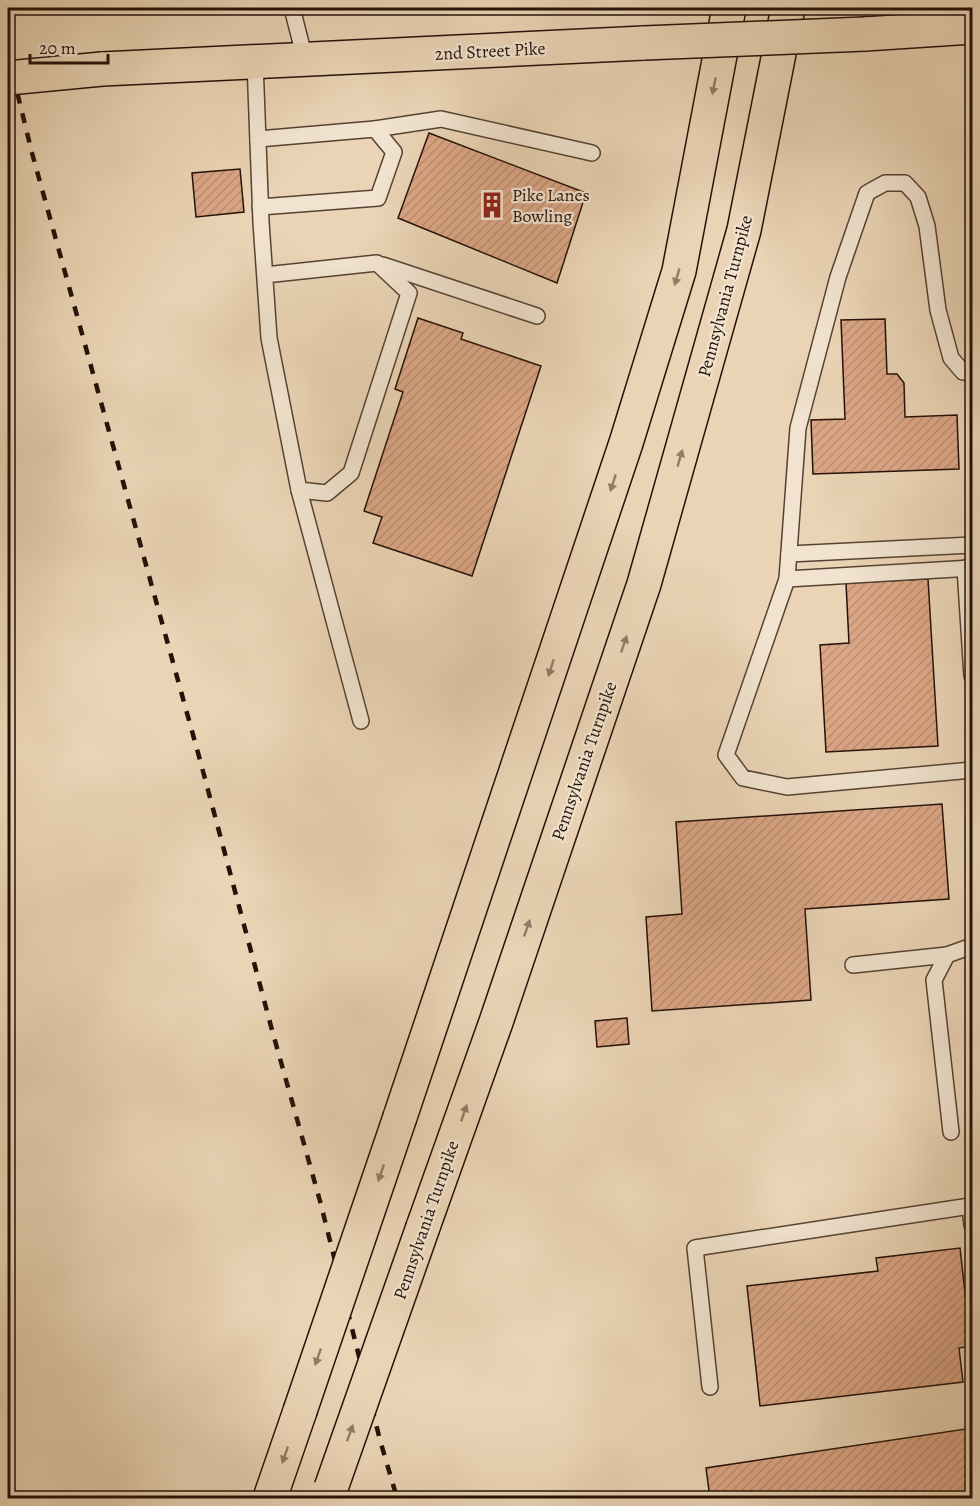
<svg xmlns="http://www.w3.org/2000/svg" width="980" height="1506" font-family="Alegreya,serif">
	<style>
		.building { fill: url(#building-hatch); stroke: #251109; stroke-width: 1.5 }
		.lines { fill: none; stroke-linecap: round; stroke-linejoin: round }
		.service-casing { stroke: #564234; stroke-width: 18 }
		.primary-casing { stroke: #251109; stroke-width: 36 }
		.motorway-casing { stroke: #251109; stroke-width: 36 }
		.service { stroke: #f1e3cf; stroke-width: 15 }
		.primary { stroke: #ead4b5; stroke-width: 33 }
		.motorway { stroke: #ead4b5; stroke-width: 33 }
		.rail { stroke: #251109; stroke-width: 4.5; stroke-dasharray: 10 10; stroke-linecap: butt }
		.primary-bridge-casing { stroke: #251109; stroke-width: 36; stroke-linecap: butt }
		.motorway-bridge-casing { stroke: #251109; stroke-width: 36; stroke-linecap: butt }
		.primary-bridge { stroke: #ead4b5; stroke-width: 33 }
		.motorway-bridge { stroke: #ead4b5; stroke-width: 33 }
		.oneway { fill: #917c68 }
		.labels { text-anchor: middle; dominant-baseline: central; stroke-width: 4.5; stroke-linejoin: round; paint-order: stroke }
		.street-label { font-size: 18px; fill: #251109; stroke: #f1e3cf }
		.poi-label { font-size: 18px; fill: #251109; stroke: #f1e3cf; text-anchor: start }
	</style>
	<defs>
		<pattern id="building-hatch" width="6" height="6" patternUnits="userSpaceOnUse" patternTransform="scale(1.5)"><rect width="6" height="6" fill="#dba685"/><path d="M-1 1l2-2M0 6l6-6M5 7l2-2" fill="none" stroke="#bc8e72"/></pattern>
	</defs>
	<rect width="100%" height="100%" fill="#ead4b5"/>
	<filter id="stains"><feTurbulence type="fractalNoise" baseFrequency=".00333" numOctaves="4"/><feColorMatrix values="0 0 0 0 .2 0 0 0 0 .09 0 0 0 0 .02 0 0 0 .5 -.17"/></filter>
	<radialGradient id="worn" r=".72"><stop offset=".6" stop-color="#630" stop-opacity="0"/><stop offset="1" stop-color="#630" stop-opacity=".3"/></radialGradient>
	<g class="building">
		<polygon points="429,133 586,193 557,283 398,218"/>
		<polygon points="240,169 244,212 196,217 192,173"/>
		<polygon points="418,318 463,333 461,339 541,366 472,576 373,543 382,517 364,511 403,392 395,389"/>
		<polygon points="885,319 887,374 897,374 904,383 905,417 957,415 959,469 813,474 811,420 845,419 841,320"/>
		<polygon points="928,579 938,746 826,752 820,645 849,643 846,583"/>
		<polygon points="942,804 949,899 805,909 811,1000 652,1011 646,917 682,914 676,822"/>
		<polygon points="627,1018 629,1044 597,1047 595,1021"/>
		<polygon points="960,1248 971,1346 959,1348 963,1382 760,1406 747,1286 878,1271 876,1258"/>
		<polygon points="972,1428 972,1498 710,1498 706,1468"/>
	</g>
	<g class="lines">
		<g class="service-casing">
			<g id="service">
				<polyline points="292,8 305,59"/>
				<polyline points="255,62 261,222 269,338 299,490 327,493 351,473 409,293 377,263 265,275"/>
				<polyline points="375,129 441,119 592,153"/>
				<polyline points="258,139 375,129 394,152 378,198 260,207"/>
				<polyline points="383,265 537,316"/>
				<polyline points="972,372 963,372 951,358 938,310 927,226 918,197 905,183 885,183 867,193 838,277 798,428 787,579 726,755 743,778 787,787 972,770"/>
				<polyline points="299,490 361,721"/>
				<polyline points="789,554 972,545"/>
				<polyline points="965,568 972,676"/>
				<polyline points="787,579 972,568"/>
				<polyline points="853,965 947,955"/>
				<polyline points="951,1132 934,980 947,955 972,946"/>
				<polyline points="972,1205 970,1206 972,1225"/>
				<polyline points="710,1387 695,1248 970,1206"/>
			</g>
		</g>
		<g class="primary-casing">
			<g id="primary">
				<polyline points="865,34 972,27"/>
				<polyline points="102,69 644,43"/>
			</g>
		</g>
		<g class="motorway-casing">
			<g id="motorway">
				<polyline points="400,1117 626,443 679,271 729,8"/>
				<polyline points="423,1227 496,1022 644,584 744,230 788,8"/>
				<polyline points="270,1498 300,1411"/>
			</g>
		</g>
		<use href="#service" class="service"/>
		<use href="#primary" class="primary"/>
		<use href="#motorway" class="motorway"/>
		<polyline class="rail" points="8,55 32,153 200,760 272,1030 320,1201 380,1440 397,1498"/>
		<g class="primary-bridge-casing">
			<g id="primary-bridge">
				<polyline points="644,43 865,34"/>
				<polyline points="8,78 102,69"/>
			</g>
		</g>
		<g class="motorway-bridge-casing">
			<g id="motorway-bridge">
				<polyline points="300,1411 400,1117"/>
				<polyline points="331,1488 423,1227"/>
			</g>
		</g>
		<use href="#primary-bridge" class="primary-bridge"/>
		<use href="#motorway-bridge" class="motorway-bridge"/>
	</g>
	<defs><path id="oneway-solid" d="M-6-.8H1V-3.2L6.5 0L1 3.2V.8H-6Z" transform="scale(1.5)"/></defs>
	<g class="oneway">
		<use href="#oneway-solid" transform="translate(714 86) rotate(101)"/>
		<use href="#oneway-solid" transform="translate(677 277) rotate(106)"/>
		<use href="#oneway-solid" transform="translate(680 458) rotate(-74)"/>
		<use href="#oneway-solid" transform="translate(613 483) rotate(108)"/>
		<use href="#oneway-solid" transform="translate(624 644) rotate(-71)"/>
		<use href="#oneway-solid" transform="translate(551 668) rotate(108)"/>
		<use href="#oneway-solid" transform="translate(527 928) rotate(-71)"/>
		<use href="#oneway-solid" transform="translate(464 1113) rotate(-71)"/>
		<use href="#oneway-solid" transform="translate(381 1173) rotate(109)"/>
		<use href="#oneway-solid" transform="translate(318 1357) rotate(109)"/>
		<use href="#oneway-solid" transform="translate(350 1433) rotate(-70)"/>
		<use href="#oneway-solid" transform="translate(285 1455) rotate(109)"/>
	</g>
	<defs>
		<g id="building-bare" transform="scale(2.07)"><path d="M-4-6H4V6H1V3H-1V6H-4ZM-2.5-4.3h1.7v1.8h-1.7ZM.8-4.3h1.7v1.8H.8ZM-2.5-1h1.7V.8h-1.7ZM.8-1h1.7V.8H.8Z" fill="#8f2418" stroke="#f1e3cf" stroke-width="2.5" paint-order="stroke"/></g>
	</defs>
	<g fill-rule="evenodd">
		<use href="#building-bare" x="492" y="205"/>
	</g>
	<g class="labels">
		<g class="street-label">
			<text transform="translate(490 51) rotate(-3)">2nd Street Pike</text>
			<text transform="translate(725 296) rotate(-75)">Pennsylvania Turnpike</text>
			<text transform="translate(584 761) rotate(-71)">Pennsylvania Turnpike</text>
			<text transform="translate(426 1220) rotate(-71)">Pennsylvania Turnpike</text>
		</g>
		<g class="poi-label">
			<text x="512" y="195">Pike Lanes<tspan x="512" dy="21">Bowling</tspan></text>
		</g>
	</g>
	<rect width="980" height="1506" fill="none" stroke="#ead4b5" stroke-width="30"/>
	<rect x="9" y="9" width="962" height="1488" fill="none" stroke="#251109" stroke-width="3"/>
	<rect x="15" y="15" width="950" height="1476" fill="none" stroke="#251109" stroke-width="1.5"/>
	<path d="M30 54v9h78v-9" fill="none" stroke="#251109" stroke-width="3"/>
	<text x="39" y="54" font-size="18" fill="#251109" stroke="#f1e3cf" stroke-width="4.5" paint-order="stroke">20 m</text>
	<rect width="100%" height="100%" filter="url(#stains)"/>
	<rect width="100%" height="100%" fill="url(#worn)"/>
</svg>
